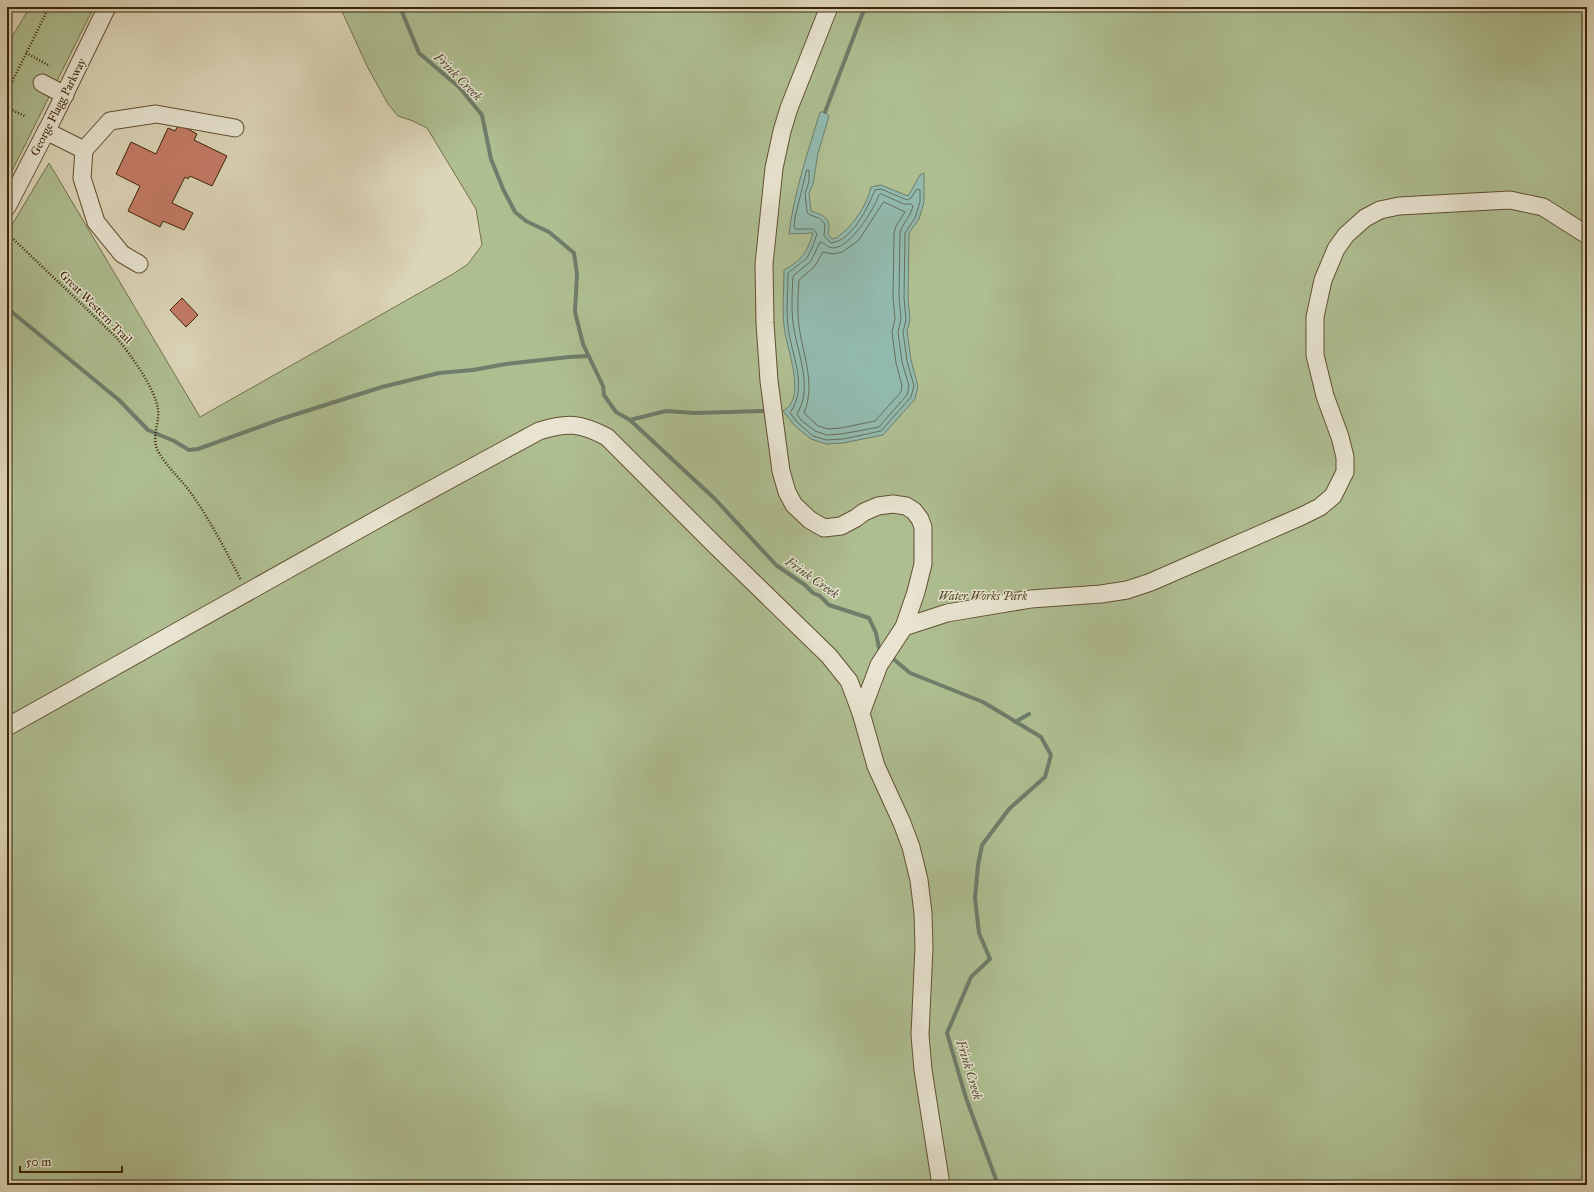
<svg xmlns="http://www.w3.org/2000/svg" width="1594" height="1192" font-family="'IM FELL Great Primer',serif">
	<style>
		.green { fill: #aebe91; stroke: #74714c }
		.water { fill: #92b9ad; stroke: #6f7d6a }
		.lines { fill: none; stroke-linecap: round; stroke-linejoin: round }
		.shore { stroke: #666e5a; stroke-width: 1 }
		.stream { stroke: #6f7d6a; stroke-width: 4 }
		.building { fill: #c47c67; stroke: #3b2406 }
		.minor-casing { stroke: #635032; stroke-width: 19 }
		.path { stroke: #3b2406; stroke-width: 2.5; stroke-dasharray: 1 2; stroke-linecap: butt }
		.minor { stroke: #e8e4d1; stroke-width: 17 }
		.labels { text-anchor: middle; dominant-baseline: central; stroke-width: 3; stroke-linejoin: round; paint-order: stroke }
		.street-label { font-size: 12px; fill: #3b2406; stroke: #e8e4d1 }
		.park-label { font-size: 12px; font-style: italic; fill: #584a29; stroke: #e8e4d1 }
		.water-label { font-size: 13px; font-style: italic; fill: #514930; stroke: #e8e4d1 }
	</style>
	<rect width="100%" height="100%" fill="#dcd5b8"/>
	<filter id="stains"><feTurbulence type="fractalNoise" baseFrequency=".005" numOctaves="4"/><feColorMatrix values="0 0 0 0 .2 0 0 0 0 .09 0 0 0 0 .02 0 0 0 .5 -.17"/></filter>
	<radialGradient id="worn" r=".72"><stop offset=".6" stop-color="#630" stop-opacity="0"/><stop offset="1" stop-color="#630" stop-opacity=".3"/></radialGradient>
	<g class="green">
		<polygon points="30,7 94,7 7,181 7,45"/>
		<polygon points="340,7 1587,7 1587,1185 7,1185 7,233 49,163 200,417 453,274 468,264 482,245 476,209 427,128 413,121 398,116 388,104 368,68"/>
	</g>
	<path class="water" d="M820,112H825L829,116L818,153L813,184L809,193L811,211C824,215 832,219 828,234L832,239L837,238C841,233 846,231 849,227C859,216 868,201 871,187L881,185L908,196L920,175L924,173V202L919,219L909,233L908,298L910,320L907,331L911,360L918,386L915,399L883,435L843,443L826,444L811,439L795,426L783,411C808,398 786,348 784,326C782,308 784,289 784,270C802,260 807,253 813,233L789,234C794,192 808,152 820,112Z"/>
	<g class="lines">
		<g class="shore">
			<path d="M807,170H809V182L805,193L807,212L810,215L819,218L825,224L824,236L831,243C852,241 868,207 875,190L881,189L907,200L911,198L917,189L920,190V202L915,218L905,233L904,298L906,320L903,332L907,361L914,386L911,397L881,431L843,439L826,440L813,436L798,423L790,413C809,385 791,356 788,326C786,309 788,291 788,273L807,258L812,248L817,234L813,229H796L794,228L795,218Z"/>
			<path d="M881,194L904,204H911L913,206C910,218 902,224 900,233L899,297L901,319L898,332L902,362L909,386L907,395L879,427L842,434L827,435L815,431L801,420L797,414C798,411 800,409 801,406C810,381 798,353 794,329C791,312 792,294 793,276L811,261L820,242C825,243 827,248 834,248C851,246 873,211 879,195Z"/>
			<path d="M884,202L905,212L896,226L894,233L893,297L895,319L892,332L896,363L902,386L901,392L875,421L841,428L828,429L818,426L804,413C816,384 803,356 799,326C797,310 798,295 799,280L815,266L823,252L833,254L842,252L858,241Z"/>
		</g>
		<g class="stream">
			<polyline points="400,7 419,53 459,87 482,115 491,159 503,189 515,212 526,221 549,232 574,253 577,274 575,312 583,344 603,386 604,395 616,412 630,420 715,499 776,565 805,585 813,593 820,596 829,605 869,618 876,633 879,648 883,651"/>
			<polyline points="825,112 865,7"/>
			<polyline points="7,308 119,400 148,430 174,441 189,450 198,449 281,419 382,387 439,373 473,370 506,364 569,357 589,356"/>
			<polyline points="630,420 666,411 695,413 763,411"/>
			<polyline points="890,656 910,673 983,702 1008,717 1041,737 1051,755 1045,777 1009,809 982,845 978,865 975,898 979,933 990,959 971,977 947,1033 966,1098 998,1185"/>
			<polyline points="1015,722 1029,714"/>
		</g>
	</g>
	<g class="building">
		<polygon points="179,124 197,134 194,140 227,156 212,186 190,176 188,179 185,177 172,203 193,213 184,230 163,221 160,227 128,211 140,186 116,174 131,142 156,154 168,128 175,131"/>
		<polygon points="182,298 198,315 186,327 170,310"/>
	</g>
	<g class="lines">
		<g class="minor-casing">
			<g id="minor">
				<polyline points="829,7 789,108 782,131 774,168 764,264 765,323 769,381 781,471 787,492 794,505 810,520 824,528 841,526 856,518 864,512 878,506 893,504 906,506 914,511 920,519 923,527 923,564 916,592 904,627 879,665 861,713 876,766 902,823 911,847 919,880 923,913 924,947 920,1035 923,1070 941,1185"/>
				<polyline points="42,83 65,95"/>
				<polyline points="46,131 84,150 110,121 156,114 235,128"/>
				<polyline points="84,150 82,178 96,222 122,254 139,264"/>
				<polyline points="7,207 53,118 107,7"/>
				<polyline points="904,627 947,613 1031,599 1101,594 1127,590 1151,582 1302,516 1320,507 1333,496 1345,472 1345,457 1340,437 1325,396 1315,355 1315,317 1323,280 1336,249 1346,235 1365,218 1380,210 1399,206 1510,200 1543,207 1587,235"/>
				<path d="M7,727L392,511L539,431C568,422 580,423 607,437L717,547L829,656L849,681L861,713"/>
			</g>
		</g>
		<g class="path">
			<polyline points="26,53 50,66"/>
			<polyline points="7,92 49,7"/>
			<polyline points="7,108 25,116"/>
			<path d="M7,233L117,338C131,356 154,386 158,409C160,424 150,438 159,453C167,467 183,481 193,496C211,522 226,551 241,580"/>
		</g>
		<use href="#minor" class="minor"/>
	</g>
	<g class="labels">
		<g class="street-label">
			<text transform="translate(58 107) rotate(-63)">George Flagg Parkway</text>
			<text transform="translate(96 307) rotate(45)">Great Western Trail</text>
		</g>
		<g class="park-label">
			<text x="983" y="596">Water Works Park</text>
		</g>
		<g class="water-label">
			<text transform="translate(458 77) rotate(45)">Frink Creek</text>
			<text transform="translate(812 578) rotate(35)">Frink Creek</text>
			<text transform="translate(969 1070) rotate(73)">Frink Creek</text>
		</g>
	</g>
	<rect width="1594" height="1192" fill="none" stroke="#dcd5b8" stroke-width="24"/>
	<rect x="8" y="8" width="1578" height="1176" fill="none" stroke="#3b2406" stroke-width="2"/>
	<rect x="12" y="12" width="1570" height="1168" fill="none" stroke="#3b2406"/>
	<path d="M20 1166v6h102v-6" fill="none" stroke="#3b2406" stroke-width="2"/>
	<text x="26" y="1166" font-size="12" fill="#3b2406" stroke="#e8e4d1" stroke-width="3" paint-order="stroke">50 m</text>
	<rect width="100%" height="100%" filter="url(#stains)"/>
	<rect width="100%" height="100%" fill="url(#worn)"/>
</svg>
